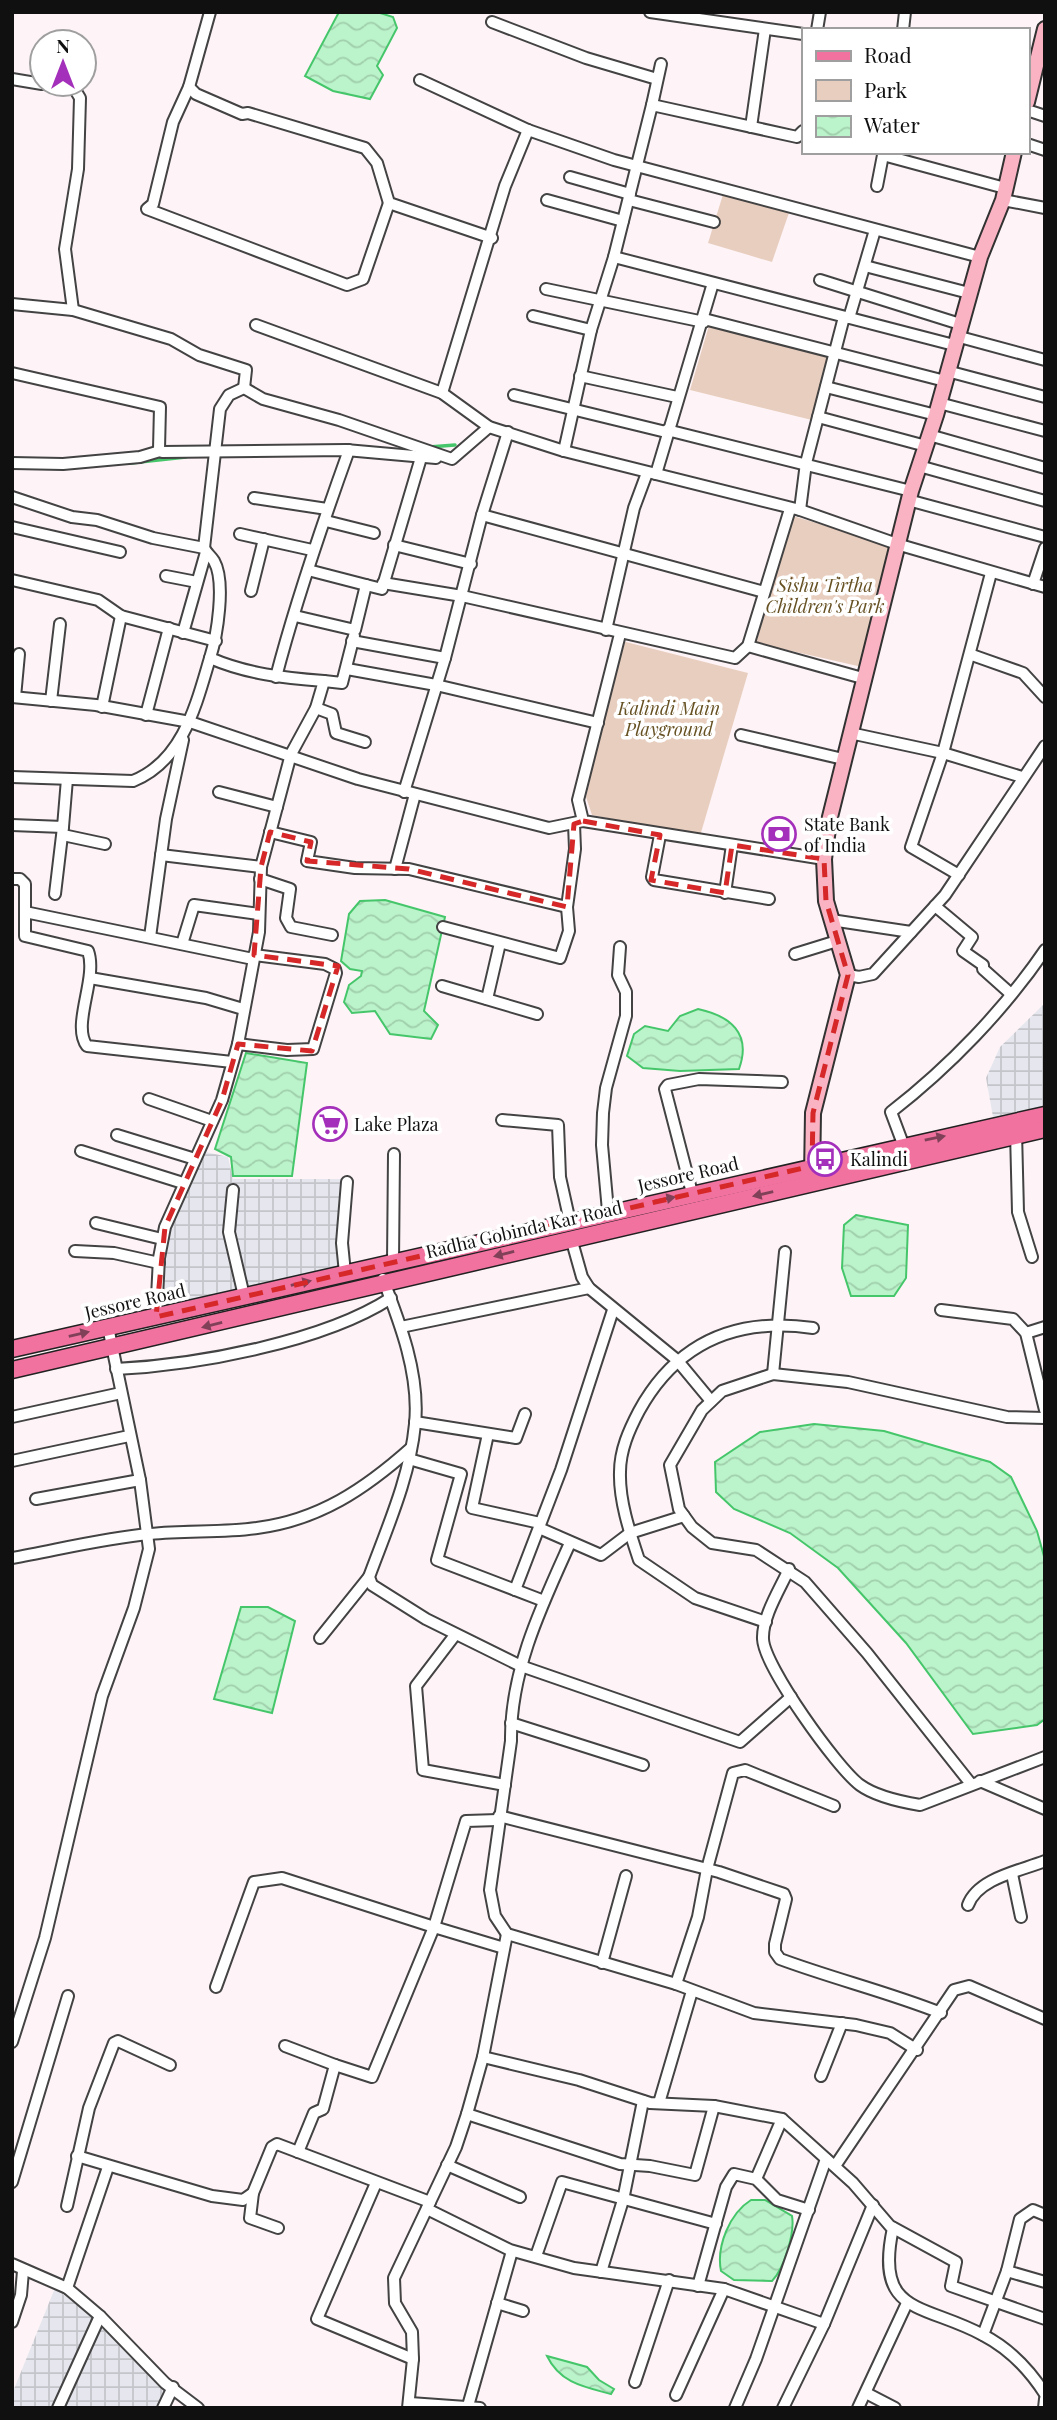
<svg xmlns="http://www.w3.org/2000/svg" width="1057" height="2420" font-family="'Playfair Display',serif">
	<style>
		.industrial { fill: url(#industrial-grid) }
		.park { fill: #e8cebf }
		.water { fill: url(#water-waves); stroke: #46c66b; stroke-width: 2 }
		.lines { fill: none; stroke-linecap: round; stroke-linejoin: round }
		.stream { stroke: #46c66b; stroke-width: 3.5 }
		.street-casing { stroke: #434343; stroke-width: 14 }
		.secondary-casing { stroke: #323232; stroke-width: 18 }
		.primary-casing { stroke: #212121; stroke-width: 19 }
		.street { stroke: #fff; stroke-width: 10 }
		.secondary { stroke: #fab3c3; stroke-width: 14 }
		.primary { stroke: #f1729f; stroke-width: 16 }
		.oneway { fill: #804158 }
		.marked { fill: none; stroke: #d62828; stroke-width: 5; stroke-dasharray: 14 9; stroke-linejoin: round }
		.labels { text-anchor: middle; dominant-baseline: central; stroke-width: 7; stroke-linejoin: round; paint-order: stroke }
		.park-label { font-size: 18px; font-style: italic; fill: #665123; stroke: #fff }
		.poi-label { font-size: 18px; fill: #101010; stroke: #fff; text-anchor: start }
		.street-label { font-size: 18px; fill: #101010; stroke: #fff }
	</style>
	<defs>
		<pattern id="industrial-grid" width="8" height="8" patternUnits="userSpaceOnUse" patternTransform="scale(1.75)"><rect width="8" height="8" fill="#e6e7ee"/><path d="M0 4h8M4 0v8" fill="none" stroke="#c4c5cb"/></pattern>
		<pattern id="water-waves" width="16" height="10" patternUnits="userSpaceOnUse" patternTransform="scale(1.75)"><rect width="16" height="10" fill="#bbf3ca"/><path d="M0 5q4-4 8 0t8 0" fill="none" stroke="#a0cfac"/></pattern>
	</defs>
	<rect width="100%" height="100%" fill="#fef4f7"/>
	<g class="industrial">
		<polygon points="1045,1003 1045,1107 993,1117 986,1078 1000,1047"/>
		<polygon points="202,1151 228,1157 233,1179 341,1179 337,1243 340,1270 162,1308 165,1239"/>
		<polygon points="55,2288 104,2326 166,2387 157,2408 12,2408 12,2394"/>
	</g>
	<g class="park">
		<polygon points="725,188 791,207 772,262 708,243"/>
		<polygon points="710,322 836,353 820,422 690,390"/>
		<polygon points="793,516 892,546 862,667 756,643"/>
		<polygon points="622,641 748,673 700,836 592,815 586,797"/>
	</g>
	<g class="water">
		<polygon points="339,12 377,12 393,17 397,28 377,66 383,75 370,99 333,91 305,76"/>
		<polygon points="385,900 445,917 424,1011 438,1025 431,1039 390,1034 375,1011 352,1013 344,1002 349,985 361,976 362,971 350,969 341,961 349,914 360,901"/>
		<path d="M698,1009C730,1016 752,1033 739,1069L680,1071L643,1068L627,1056L634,1034L645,1026L668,1031L680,1016Z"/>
		<polygon points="246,1053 307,1063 292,1176 233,1176 231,1157 215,1149"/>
		<polygon points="856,1215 908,1225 906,1278 894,1296 851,1296 842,1268 844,1225"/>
		<polygon points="814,1424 884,1431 990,1462 1011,1477 1037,1531 1045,1560 1045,1719 1037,1725 973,1734 906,1643 838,1568 790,1533 734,1509 716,1492 715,1462 760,1432"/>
		<polygon points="241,1607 268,1607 295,1621 272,1713 214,1699"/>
		<path d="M751,2200H765L792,2216C795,2233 784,2269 772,2281L734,2280L721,2271C716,2246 730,2213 751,2200Z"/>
		<path d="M547,2356L587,2367L599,2380L614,2389L611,2394C584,2387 560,2383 547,2356Z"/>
	</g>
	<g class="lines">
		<g class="stream">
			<polyline points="429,447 455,445"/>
			<polyline points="131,463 186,457"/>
		</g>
		<g class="street-casing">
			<g id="street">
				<polyline points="210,12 189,87 173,122 153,204 147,209 347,285 363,279 389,203"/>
				<polyline points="650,12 803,34"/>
				<polyline points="492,22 586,58 657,79"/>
				<polyline points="817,30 820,12"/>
				<polyline points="903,30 905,12"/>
				<polyline points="12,79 42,84"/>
				<polyline points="420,80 528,130 614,160 980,257"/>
				<polyline points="45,84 74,88 80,98 78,169 65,249 73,310"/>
				<polyline points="189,87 196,94 242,114 248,113 365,148 377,163 389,203 492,238"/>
				<polyline points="652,105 661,64"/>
				<polyline points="1027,110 1045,116"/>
				<polyline points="751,127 765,29"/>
				<polyline points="1027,144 1045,150"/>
				<polyline points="883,152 883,155 1005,188"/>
				<polyline points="570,177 630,194"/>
				<polyline points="877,186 883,155"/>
				<polyline points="547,200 623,221"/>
				<polyline points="629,200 714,222"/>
				<polyline points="1003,200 1045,208"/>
				<polyline points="614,257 954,345"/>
				<polyline points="865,266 969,293"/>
				<polyline points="820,280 960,324"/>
				<polyline points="546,289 704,322"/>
				<polyline points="12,304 73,310 171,339 199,355 246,370 244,388"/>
				<polyline points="533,316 591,330"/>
				<polyline points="849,318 875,230"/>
				<polyline points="704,319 945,381"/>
				<polyline points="256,325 442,393 489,427 564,451 800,510 900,545 1045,587"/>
				<polyline points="956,336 1045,360"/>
				<polyline points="947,371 1045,397"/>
				<polyline points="12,373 160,407 159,449 162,452 346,450 436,458"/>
				<polyline points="580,376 677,397"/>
				<polyline points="826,387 936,415"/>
				<polyline points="442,393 505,186 528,130"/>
				<polyline points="514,395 666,432"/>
				<polyline points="939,403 1045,431"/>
				<polyline points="818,417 926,446"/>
				<polyline points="667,430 911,491"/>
				<polyline points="929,435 1045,468"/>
				<polyline points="564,451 591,330 614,257 652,105 797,137 803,131"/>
				<polyline points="12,463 63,464 140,457 160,451"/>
				<polyline points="919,466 1045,501"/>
				<polyline points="656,474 713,283"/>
				<polyline points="12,497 72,517 97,520 153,538 204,548 220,409 229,395 244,388 263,399 339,420 452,459 489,427"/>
				<polyline points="254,498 327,509"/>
				<polyline points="908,500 1045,537"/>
				<polyline points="800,510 806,463 844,317"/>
				<polyline points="482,515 764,592"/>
				<polyline points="326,521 374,533"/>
				<polyline points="12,527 120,552"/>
				<polyline points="240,534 312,550"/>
				<polyline points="394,545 471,564"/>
				<polyline points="308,570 366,585"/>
				<polyline points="166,576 197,582"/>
				<polyline points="12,580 98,600 121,616 216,641"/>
				<polyline points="383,583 462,596 735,658 748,646 790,509"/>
				<polyline points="1033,584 1045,548"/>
				<polyline points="251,591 264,539"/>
				<polyline points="295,616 355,630 366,585 382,589 420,461"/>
				<polyline points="606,630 634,508 647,473"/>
				<polyline points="183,633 206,552"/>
				<polyline points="620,634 578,800 583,821 824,859"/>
				<polyline points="352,641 445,658"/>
				<polyline points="748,646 866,679"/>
				<polyline points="972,655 1023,673 1045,697"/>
				<polyline points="347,669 436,685 598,723"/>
				<path d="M276,677C296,600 322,525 349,450"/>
				<polyline points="324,681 342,683 354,636"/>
				<polyline points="12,697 96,705 190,722 358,779 549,828 583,821"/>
				<polyline points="15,697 19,654"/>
				<polyline points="51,701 60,624"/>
				<polyline points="102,707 121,616"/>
				<polyline points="316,708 332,714 336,733 365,742"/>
				<polyline points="146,715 169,628"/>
				<polyline points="850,733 943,753 1022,777"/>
				<polyline points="741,735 843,759"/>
				<path d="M12,777L133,781C183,761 196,705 210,658"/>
				<polyline points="219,792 277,807"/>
				<polyline points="404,792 445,658 482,515 508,432"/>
				<polyline points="12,825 63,827 67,779"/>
				<polyline points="270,832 311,842 307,861 355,868 409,869 567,907 575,849 574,824"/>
				<polyline points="63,835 105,844"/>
				<polyline points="660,835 652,877 654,880 769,899"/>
				<polyline points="161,855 261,867"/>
				<polyline points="395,869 415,794"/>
				<polyline points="959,875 911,847 943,753 991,573"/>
				<path d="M12,879H20L25,884V936L88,951C98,978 71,1025 87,1046L232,1062"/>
				<polyline points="260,879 290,889 286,918 291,927 332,935"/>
				<polyline points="725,893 732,845"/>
				<polyline points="55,894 63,827"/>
				<polyline points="935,906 972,937 963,951 983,965 983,969 1011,994"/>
				<polyline points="25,912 253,959"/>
				<polyline points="831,920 911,932"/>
				<polyline points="443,927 560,958 569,931 567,907"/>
				<polyline points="150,937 166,819 183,740"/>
				<polyline points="182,944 194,905 259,914"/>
				<polyline points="795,954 837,941"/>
				<polyline points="848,975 859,977 873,974 945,895 1045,746"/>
				<polyline points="90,978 206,998 243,1009"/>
				<polyline points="442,986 537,1014"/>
				<polyline points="487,999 500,943"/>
				<polyline points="238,1044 287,1050 313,1049 336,973 335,969 325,964 254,955"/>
				<polyline points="149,1099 212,1121"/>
				<polyline points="502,1120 558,1125 560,1177 570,1222"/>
				<polyline points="1016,1132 1018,1212 1032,1257"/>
				<polyline points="117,1135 195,1159"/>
				<path d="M903,1144L891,1112C949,1067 1004,1010 1045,950"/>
				<polyline points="81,1151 183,1183"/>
				<polyline points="233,1190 229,1232 244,1296"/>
				<polyline points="692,1193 665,1089 668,1085 699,1079 782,1082"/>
				<polyline points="608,1211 602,1145 603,1113 606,1088 626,1016 626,992 618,975 620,947"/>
				<polyline points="96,1223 162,1239"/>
				<polyline points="571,1238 582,1277 589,1288 677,1360 711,1401"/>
				<polyline points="75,1251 114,1253 159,1263"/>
				<polyline points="393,1262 394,1154"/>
				<polyline points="345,1273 342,1243 347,1182"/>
				<path d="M383,1279C400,1323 420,1375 415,1424C410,1477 387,1528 369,1577L372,1585L426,1619L521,1666L740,1742L791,1697"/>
				<polyline points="941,1310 1013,1319 1026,1333 1045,1410"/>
				<path d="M156,1317L159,1258L165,1227L222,1100L238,1044L259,932L261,867L291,754L316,708L324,681C284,678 247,674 210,658C217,636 226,582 214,561C211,556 207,554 204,548"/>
				<polyline points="401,1327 589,1288"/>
				<polyline points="1026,1333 1045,1327"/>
				<path d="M116,1369C197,1365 323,1342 391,1298"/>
				<polyline points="773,1374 785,1252"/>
				<polyline points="12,1417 121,1393"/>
				<polyline points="415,1422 516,1438 525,1414"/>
				<polyline points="488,1434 472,1508 540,1523"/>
				<polyline points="409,1459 461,1474 437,1560 544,1601"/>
				<polyline points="12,1461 129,1436"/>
				<polyline points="36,1499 140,1480"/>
				<polyline points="539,1528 601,1555 630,1533 684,1516"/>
				<path d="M570,1543C542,1605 510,1671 511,1741L490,1890L495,1916L507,1934L676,1984L754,2013L856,2025L890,2033L917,2050"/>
				<path d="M12,1558C57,1550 104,1538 150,1534C185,1530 222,1533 257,1528C319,1520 365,1489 411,1448"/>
				<path d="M789,1569C780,1589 762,1617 763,1639C764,1666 837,1768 860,1785C875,1796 902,1802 920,1805L1045,1757"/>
				<polyline points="515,1590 561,1470 613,1310"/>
				<path d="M766,1622L695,1598L639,1560C630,1533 619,1501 620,1472C620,1450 629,1430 639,1411C677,1342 736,1317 813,1328"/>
				<polyline points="455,1635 416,1686 423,1770 505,1785"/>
				<polyline points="320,1638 369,1577"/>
				<polyline points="511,1723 643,1765"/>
				<polyline points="980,1781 1045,1809"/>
				<polyline points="971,1784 867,1653 805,1582 756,1550 712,1543 692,1527 679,1509 670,1465 702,1410 722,1391 773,1374 848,1382 1007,1417 1045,1418"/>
				<path d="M499,1816L719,1872L784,1894L786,1899L775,1944V1952L780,1959C834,1979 888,1992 941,2013"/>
				<polyline points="1012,1874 1021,1917"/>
				<path d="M968,1905C978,1878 1020,1871 1045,1861"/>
				<polyline points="602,1963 626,1876"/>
				<polyline points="676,1984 698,1917 707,1869 733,1773 745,1770 834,1806"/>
				<polyline points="216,1987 254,1882 282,1878 434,1927 466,1821 498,1820"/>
				<polyline points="12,2042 45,1938 102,1696 134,1608 149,1549 140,1480 108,1327"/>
				<polyline points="285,2046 335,2065"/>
				<polyline points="483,2057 579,2080 650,2103 714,2106 782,2119 853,2183 890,2226 956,2262 951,2286 1045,2319"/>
				<polyline points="821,2076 842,2023"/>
				<polyline points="659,2103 692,1991"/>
				<polyline points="467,2114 620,2164 650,2166 695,2175 714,2106"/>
				<polyline points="298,2152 314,2113 323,2109 335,2065 372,2077 434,1927 504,1948"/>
				<polyline points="77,2156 212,2196 243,2200 253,2193 272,2147 277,2144 430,2202"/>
				<polyline points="447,2165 520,2197"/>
				<polyline points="835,2166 954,1990 969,1986 1045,2019"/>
				<polyline points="756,2179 782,2119"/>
				<polyline points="12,2182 68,1996"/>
				<polyline points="376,2183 317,2319 413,2359"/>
				<polyline points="253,2193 250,2218 278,2228"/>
				<polyline points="67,2206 89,2108 114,2043 118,2041 170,2065"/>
				<polyline points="427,2209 510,2250 574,2268 724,2289 824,2324"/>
				<path d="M893,2228C874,2316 924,2303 983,2335C1010,2349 1029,2369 1045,2394"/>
				<polyline points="536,2256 562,2182 716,2224"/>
				<polyline points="12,2264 67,2288 100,2316 165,2383 198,2408"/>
				<polyline points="1007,2271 1045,2282"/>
				<polyline points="601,2272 623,2200 643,2101"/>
				<polyline points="698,2286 726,2187 734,2174 756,2179 777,2200 809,2210"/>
				<polyline points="67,2288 108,2167"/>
				<polyline points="497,2303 523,2311"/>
				<polyline points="12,2322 21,2295 23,2271"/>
				<polyline points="983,2335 1007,2271 1020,2219 1033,2210 1045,2215"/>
				<polyline points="635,2382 669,2280"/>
				<polyline points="866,2393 895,2408"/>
				<polyline points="676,2395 724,2289"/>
				<polyline points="410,2403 480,2408"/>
				<polyline points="468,2406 512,2251"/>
				<polyline points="58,2408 100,2316"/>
				<polyline points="163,2408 173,2387"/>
				<polyline points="408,2408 413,2359 412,2332 395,2303 394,2278 456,2147 467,2114 483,2057 507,1934"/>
				<polyline points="735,2408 756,2359 826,2159"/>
				<polyline points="783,2408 824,2324 873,2205"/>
				<polyline points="858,2408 907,2303"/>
				<polyline points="1044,2408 1045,2399"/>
			</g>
		</g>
		<g class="secondary-casing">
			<g id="secondary">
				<polyline points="1027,102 1045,29"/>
				<polyline points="812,1177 813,1113 848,975 826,901 824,859 829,821 911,491 936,415 980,257 1003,200 1014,152"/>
			</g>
		</g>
		<g class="primary-casing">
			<g id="primary">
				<polyline points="12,1349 1045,1115"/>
				<polyline points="12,1370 1045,1129"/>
			</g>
		</g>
		<use href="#street" class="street"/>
		<use href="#secondary" class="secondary"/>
		<use href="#primary" class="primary"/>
	</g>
	<defs><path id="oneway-solid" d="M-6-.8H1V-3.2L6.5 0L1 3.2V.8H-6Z" transform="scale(1.75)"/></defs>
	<g class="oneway">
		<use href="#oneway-solid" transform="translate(935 1138) rotate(-12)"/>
		<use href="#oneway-solid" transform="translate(763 1194) rotate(167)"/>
		<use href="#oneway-solid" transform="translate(665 1199) rotate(-12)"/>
		<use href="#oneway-solid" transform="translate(504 1254) rotate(166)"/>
		<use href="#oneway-solid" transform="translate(301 1283) rotate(-13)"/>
		<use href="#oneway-solid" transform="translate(212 1325) rotate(166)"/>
		<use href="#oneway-solid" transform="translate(79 1334) rotate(-13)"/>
	</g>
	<path class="marked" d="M583,821L660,835L651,880L725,893L732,845L824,859L826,901L848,975L813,1113L812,1166L156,1317L165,1227L222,1100L238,1044L312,1051L338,966L254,955L261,867L270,832L311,842L307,861L409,869L567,907L574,824Z"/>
	<defs>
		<g id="bank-ring" transform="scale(1.75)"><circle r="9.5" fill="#fff" stroke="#a42fba" stroke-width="1.5"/><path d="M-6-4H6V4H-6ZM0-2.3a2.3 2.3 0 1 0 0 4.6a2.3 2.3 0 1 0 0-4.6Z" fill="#a42fba"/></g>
		<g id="supermarket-ring" transform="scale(1.75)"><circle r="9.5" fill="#fff" stroke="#a42fba" stroke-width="1.5"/><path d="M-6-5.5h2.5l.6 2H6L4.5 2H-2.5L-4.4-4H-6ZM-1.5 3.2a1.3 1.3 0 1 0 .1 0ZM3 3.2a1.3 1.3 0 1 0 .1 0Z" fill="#a42fba"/></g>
		<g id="bus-ring" transform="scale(1.75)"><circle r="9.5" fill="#fff" stroke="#a42fba" stroke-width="1.5"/><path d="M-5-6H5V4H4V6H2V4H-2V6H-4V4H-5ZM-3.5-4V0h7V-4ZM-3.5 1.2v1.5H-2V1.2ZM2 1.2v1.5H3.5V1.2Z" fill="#a42fba"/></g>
	</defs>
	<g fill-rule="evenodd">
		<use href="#bank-ring" x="779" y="834"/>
		<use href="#supermarket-ring" x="330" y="1124"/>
		<use href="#bus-ring" x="825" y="1159"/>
	</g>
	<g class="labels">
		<g class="park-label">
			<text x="825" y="585">Sishu Tirtha<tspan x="825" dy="21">Children's Park</tspan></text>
			<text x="669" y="708">Kalindi Main<tspan x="669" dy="21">Playground</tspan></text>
		</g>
		<g class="poi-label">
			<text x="804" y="824">State Bank<tspan x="804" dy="21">of India</tspan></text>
			<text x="354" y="1124">Lake Plaza</text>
			<text x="850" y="1159">Kalindi</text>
		</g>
		<g class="street-label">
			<text transform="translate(688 1174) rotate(-13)">Jessore Road</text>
			<text transform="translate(524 1229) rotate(-13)">Radha Gobinda Kar Road</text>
			<text transform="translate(135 1301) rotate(-13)">Jessore Road</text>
		</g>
	</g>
	<rect width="1057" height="2420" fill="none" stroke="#101010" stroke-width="28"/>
	<rect x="802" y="28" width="228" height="126" fill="#ffffff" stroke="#9f9f9f" stroke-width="2"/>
	<rect x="816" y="51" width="35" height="10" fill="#f1729f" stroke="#9f9f9f" stroke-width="2"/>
	<text x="864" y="63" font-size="21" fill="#101010">Road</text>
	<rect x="816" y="80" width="35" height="21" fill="#e8cebf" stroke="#9f9f9f" stroke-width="2"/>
	<text x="864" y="98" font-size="21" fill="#101010">Park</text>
	<rect x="816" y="116" width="35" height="21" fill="url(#water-waves)" stroke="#9f9f9f" stroke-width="2"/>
	<text x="864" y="133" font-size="21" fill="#101010">Water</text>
	<g transform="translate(63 63)"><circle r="33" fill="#ffffff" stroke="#9f9f9f" stroke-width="2"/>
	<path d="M0-5L12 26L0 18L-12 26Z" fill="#a42fba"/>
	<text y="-10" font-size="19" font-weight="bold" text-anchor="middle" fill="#101010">N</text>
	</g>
</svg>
